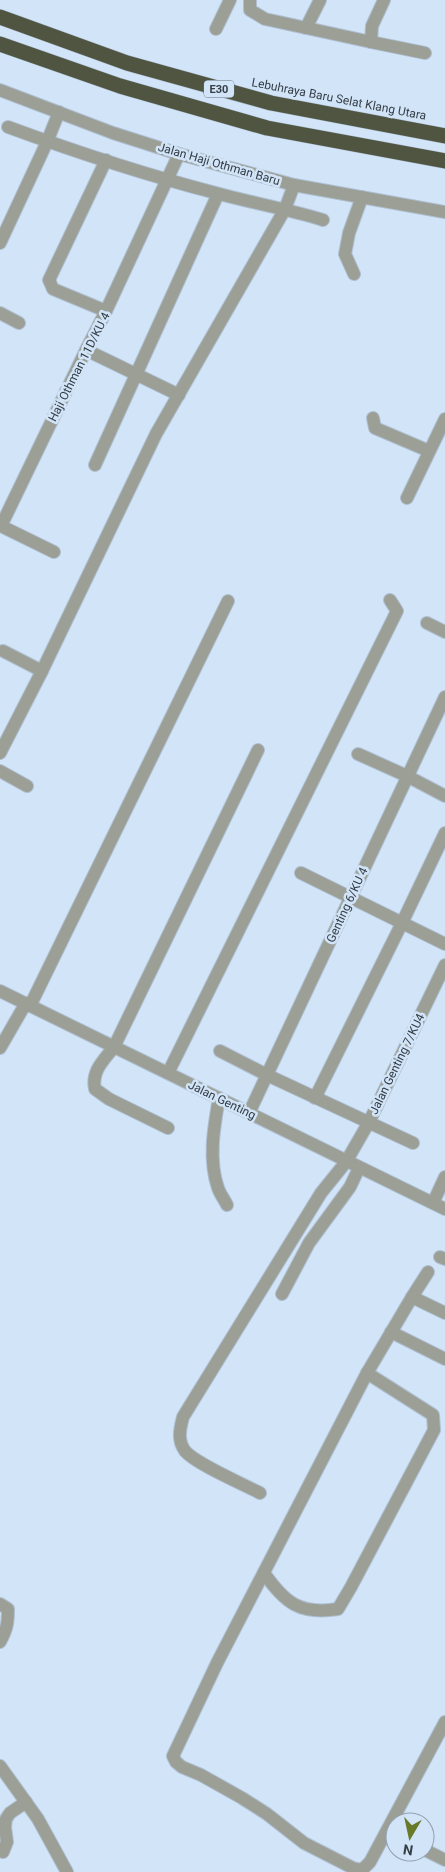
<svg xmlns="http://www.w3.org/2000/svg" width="445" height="1872" font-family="Roboto,sans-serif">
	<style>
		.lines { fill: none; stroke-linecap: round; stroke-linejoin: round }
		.minor-casing { stroke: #afbfd1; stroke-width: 14 }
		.highway-casing { stroke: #afbfd1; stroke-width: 16 }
		.minor { stroke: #9c9f95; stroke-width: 12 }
		.highway { stroke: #4f5540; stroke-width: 15 }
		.labels { text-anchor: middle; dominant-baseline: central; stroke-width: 5; stroke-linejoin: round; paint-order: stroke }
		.shield { fill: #d1e4f8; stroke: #646f7b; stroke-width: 1 }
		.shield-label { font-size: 11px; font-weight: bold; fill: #353d45 }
		.street-label { font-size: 12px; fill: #353d45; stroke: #d1e4f8 }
	</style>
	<rect width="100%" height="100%" fill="#d1e4f8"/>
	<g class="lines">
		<g class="minor-casing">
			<g id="minor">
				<polyline points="250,0 250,10 265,19 371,42"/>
				<polyline points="384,0 372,26 371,42 425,53"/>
				<polyline points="306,28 320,0"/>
				<polyline points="216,29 230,0"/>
				<polyline points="0,90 113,133 179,154 294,185 445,212"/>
				<path d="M8,127C76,152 146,175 216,193C252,203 288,209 323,220"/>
				<polyline points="106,160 49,280 53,289 106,311"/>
				<polyline points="0,243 47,142 59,112"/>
				<polyline points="354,274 345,254 349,233 362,197"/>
				<polyline points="0,313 19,323"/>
				<polyline points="86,350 179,395"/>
				<polyline points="373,418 375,428 429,451"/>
				<polyline points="95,465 218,194"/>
				<polyline points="407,498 445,419"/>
				<polyline points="54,552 1,526 86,350 106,311 179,154"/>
				<polyline points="427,623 445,632"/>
				<polyline points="3,651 42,671"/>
				<polyline points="0,753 42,671 156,434 285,209 294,185"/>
				<polyline points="358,754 407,776 445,796"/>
				<polyline points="0,771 27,786"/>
				<polyline points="301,873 445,944"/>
				<polyline points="0,991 445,1209"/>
				<polyline points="30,1006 228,601"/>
				<polyline points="0,1048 26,1003"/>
				<polyline points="220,1051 267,1075 413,1143"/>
				<polyline points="168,1073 397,611 390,600"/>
				<path d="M219,1098C214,1127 208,1159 218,1188C220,1194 224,1199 227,1205"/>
				<polyline points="315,1098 402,923 445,833"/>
				<polyline points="249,1113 445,697"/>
				<path d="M168,1128L109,1099L95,1089C91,1071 104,1060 114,1047L258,750"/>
				<polyline points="433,1203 445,1177"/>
				<polyline points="440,1257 445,1259"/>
				<polyline points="428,1272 412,1297 445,1313"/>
				<polyline points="282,1294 309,1243 350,1187 359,1168"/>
				<polyline points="391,1332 445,1359"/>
				<polyline points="367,1373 217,1663 173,1756 176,1762 182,1767 201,1775 242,1798 267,1814 304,1843 353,1868 362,1870 370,1862 445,1722"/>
				<path d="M260,1493C243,1484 196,1464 185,1451C177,1440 180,1429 183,1417L321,1193L346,1162L369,1122L445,965"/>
				<path d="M264,1573C285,1603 300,1615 338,1609L351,1587L434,1430L433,1415L367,1373L412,1297"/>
				<path d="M0,1604L8,1609C8,1623 7,1629 0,1642"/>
				<polyline points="0,1766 38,1819 67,1872"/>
				<polyline points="425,1850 445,1860"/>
				<polyline points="3,1852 7,1842 5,1827 6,1819 10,1813 26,1802"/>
			</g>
		</g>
		<g class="highway-casing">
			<g id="highway">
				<polyline points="0,17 127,63 271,103 445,136"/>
				<polyline points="0,44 120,86 267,128 445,161"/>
			</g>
		</g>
		<use href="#minor" class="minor"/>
		<use href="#highway" class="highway"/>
	</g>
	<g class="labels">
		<rect class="shield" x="204" y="80.5" width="30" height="17" rx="4"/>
		<g class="shield-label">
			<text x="219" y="89">E30</text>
		</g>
		<g class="street-label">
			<text transform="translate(339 99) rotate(11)">Lebuhraya Baru Selat Klang Utara</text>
			<text transform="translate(219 164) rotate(16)">Jalan Haji Othman Baru</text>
			<text transform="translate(79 367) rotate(-63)">Haji Othman 11D/KU 4</text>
			<text transform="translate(347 905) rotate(-65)">Genting 6/KU 4</text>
			<text transform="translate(397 1064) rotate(-64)">Jalan Genting 7/KU4</text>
			<text transform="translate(222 1100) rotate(26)">Jalan Genting</text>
		</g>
	</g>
	<g transform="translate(410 1837) rotate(189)"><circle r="24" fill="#d1e4f8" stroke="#93a1b0"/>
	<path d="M0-4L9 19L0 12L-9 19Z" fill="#687928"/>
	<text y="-8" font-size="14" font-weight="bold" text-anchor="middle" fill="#353d45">N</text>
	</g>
</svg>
